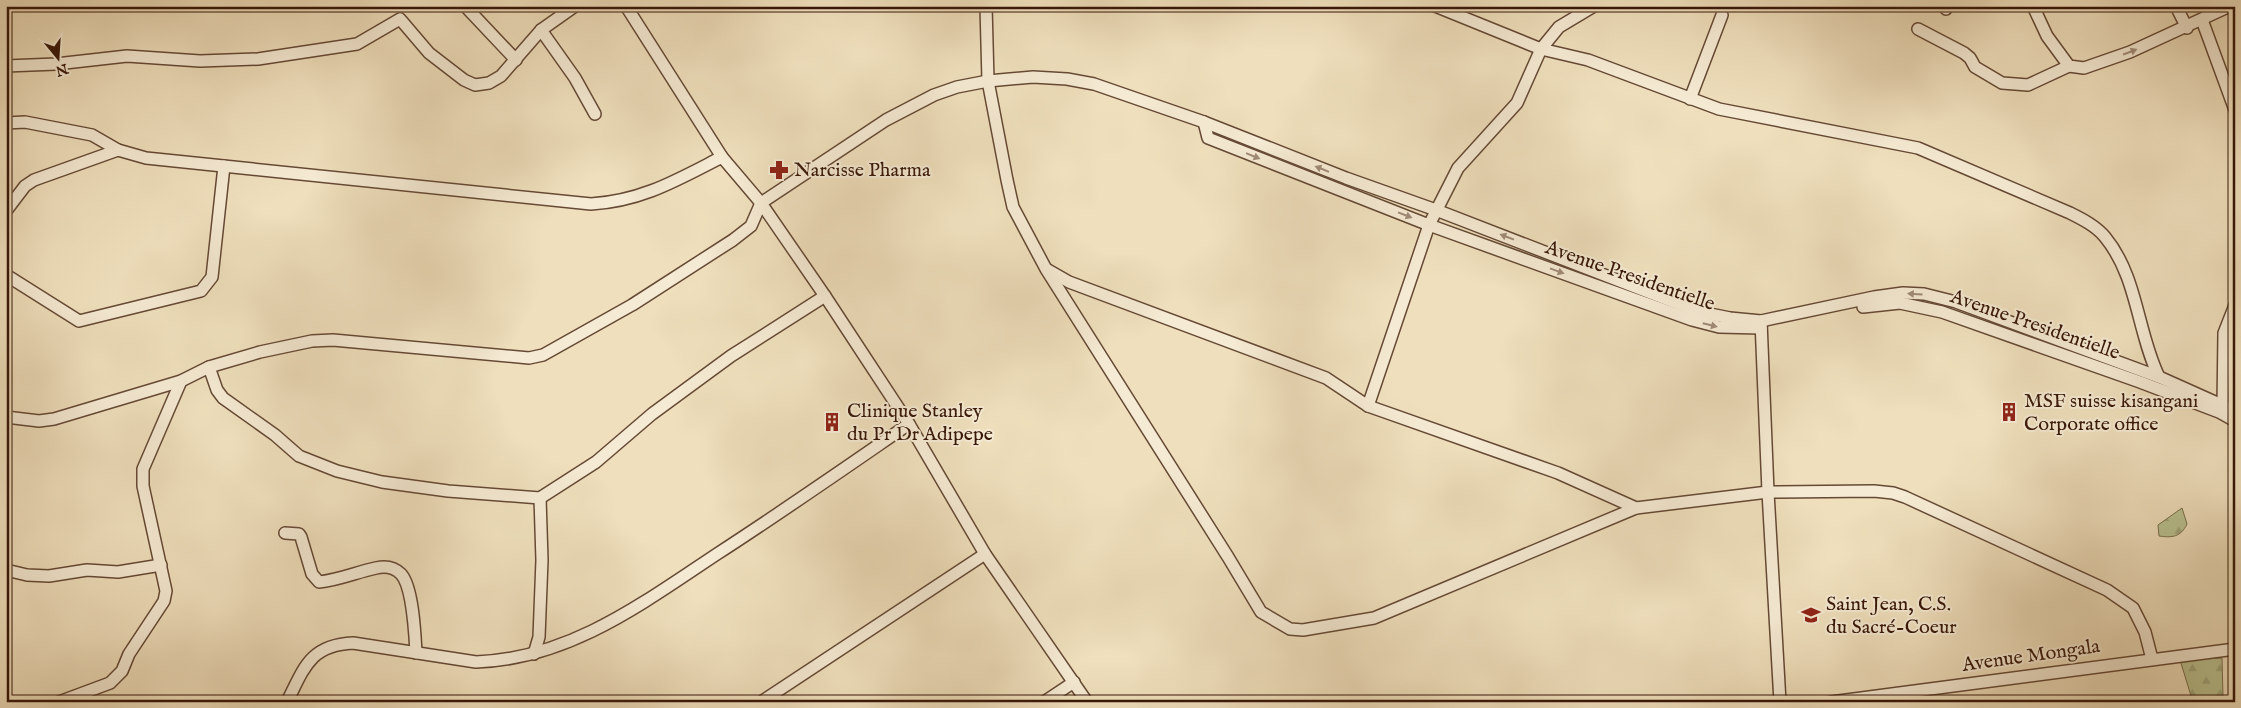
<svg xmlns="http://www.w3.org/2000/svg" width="2241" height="708" font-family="'IM FELL English',serif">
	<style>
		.forest { fill: url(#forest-firs); stroke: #786c4c }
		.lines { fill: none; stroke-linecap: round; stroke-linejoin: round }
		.minor-casing { stroke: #654935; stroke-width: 14 }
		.minor { stroke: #f5ead3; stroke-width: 11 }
		.oneway { fill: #a08b78 }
		.labels { text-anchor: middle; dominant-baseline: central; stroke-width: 4; stroke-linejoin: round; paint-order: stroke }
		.poi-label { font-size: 20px; fill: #371708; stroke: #f5ead3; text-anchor: start }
		.street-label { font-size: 20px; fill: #371708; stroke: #f5ead3 }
	</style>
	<defs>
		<pattern id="forest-firs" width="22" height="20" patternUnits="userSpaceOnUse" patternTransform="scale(1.25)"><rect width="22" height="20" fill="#b9c290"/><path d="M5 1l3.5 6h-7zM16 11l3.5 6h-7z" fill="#a0a67b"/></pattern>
	</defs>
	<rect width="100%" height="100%" fill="#efdfbc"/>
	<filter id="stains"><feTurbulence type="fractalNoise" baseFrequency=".004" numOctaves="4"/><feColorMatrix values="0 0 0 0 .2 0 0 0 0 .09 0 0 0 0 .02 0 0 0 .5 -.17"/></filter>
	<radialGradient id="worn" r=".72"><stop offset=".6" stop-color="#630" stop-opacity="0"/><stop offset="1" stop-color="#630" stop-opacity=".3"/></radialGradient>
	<g class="forest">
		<path d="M2182,508L2187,524C2181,537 2172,538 2159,536L2158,525Z"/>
		<polygon points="2222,658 2223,697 2210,698 2210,702 2195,702 2192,699 2180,660"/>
	</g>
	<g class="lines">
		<g class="minor-casing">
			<g id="minor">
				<polyline points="465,6 516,60"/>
				<polyline points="626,6 722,157 761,203 825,296 909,424 985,554 1087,702"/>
				<polyline points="986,6 988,81 1007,180 1013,207 1046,269 1228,557 1261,612 1290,629 1303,630 1374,618 1636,508 1768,492 1874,491 1893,493 1905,497 2107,590 2133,608 2145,632 2152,659"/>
				<path d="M1435,6L1541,49L1588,60L1719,109L1918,148L2070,213C2082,219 2096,226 2105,237C2138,277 2137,332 2159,377"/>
				<polyline points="2033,6 2047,36 2069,66 2084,68 2130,52 2230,6"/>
				<polyline points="2176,6 2187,28"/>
				<polyline points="1946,9 1948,6"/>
				<polyline points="2202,20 2235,110"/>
				<polyline points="1918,29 1964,53 1970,58 1975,67 2002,83 2028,85 2069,66"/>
				<polyline points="541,30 575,78 595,114"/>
				<polyline points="6,66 56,64 127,56 200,61 258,59 357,44 400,19 429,53 464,80 475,85 489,83 501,76 541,30 575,6"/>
				<polyline points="1690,99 1722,15"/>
				<polyline points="1204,122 1208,138 1429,225 1692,320 1719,327 1761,328"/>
				<path d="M6,123L25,122L92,135L118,150L146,158L591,204C642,201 677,180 722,157"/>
				<polyline points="761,203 886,120 934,95 957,87 988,81 1033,77 1067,79 1094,84 1204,122 1346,178 1436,210 1700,312 1730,318 1761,321 1874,297 1903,293 1924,294 1956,302 2159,377 2235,411"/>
				<polyline points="6,211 25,186 34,180 118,150"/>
				<polyline points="1048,270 1069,282 1326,378 1368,406 1558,473 1636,508"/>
				<polyline points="6,275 79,321 201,291 212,277 224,166"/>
				<polyline points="1863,307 1900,303 1942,312 2140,382 2219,412 2235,421"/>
				<polyline points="1761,321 1768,492 1780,702"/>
				<polyline points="209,367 217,390 223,398 275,435 299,456 337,471 382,482 448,491 540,498 596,462 652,414 731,356 825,296"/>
				<polyline points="2223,405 2224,333 2235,305"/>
				<polyline points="1368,406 1429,225 1458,168 1517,103 1541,49 1559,27 1594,6"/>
				<polyline points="6,417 39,421 54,419 181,381 209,367 260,352 312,341 333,340 529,358 543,355 632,305 733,240 751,226 761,203"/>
				<path d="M285,533L299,534L301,537L312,574L319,582C339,580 357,572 376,568C385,566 394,567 401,574C413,587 415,635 416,653"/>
				<polyline points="6,570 27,575 49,576 87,570 118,572 161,565"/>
				<polyline points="534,654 539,637 542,560 540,498"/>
				<polyline points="59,702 110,683 122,671 129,654 164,601 166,591 143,486 143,469 181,381"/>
				<path d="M287,702C304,668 310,645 353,643L476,662C569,659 643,603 717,554C782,512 845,468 909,424"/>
				<polyline points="761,702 985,554"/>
				<polyline points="1044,702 1074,682"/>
				<polyline points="1831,702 2235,649"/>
			</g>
		</g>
		<use href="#minor" class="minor"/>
	</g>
	<defs><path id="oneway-solid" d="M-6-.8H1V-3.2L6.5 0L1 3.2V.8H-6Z" transform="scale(1.25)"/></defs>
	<g class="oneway">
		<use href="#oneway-solid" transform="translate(2130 52) rotate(-21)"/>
		<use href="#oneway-solid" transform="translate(1253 156) rotate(22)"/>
		<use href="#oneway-solid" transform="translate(1322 169) rotate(-158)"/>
		<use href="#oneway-solid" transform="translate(1405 215) rotate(21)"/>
		<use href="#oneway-solid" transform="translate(1507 237) rotate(-159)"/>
		<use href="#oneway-solid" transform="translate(1557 271) rotate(20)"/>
		<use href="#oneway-solid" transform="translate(1915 294) rotate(-177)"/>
		<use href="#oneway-solid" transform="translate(1710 325) rotate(14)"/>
	</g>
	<defs>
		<g id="pharmacy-bare" transform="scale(1.5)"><path d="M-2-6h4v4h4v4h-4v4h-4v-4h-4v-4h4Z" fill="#8f2418" stroke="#f5ead3" stroke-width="2.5" paint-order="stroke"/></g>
		<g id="building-bare" transform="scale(1.5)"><path d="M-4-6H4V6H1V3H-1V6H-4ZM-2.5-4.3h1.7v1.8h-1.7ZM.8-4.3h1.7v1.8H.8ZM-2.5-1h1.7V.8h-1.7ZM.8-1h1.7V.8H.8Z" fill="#8f2418" stroke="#f5ead3" stroke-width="2.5" paint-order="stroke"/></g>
		<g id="school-bare" transform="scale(1.5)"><path d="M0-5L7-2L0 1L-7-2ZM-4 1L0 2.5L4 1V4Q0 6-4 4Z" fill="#8f2418" stroke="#f5ead3" stroke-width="2.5" paint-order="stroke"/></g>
	</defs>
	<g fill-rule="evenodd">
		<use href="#pharmacy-bare" x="779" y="170"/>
		<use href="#building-bare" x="2009" y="412"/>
		<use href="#building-bare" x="832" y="422"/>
		<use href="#school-bare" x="1811" y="615"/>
	</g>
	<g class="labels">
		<g class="poi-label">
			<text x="794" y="170">Narcisse Pharma</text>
			<text x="2024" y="401">MSF suisse kisangani<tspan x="2024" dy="23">Corporate office</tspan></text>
			<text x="847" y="411">Clinique Stanley<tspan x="847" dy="23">du Pr Dr Adipepe</tspan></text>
			<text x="1826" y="604">Saint Jean, C.S.<tspan x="1826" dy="23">du Sacré-Coeur</tspan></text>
		</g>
		<g class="street-label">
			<text transform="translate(1630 276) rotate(19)">Avenue Presidentielle</text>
			<text transform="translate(2035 325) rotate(19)">Avenue Presidentielle</text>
			<text transform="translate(2031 656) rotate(-8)">Avenue Mongala</text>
		</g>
	</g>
	<rect width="2241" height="708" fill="none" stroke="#efdfbc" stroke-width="25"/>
	<rect x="8" y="8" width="2226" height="693" fill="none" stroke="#371708" stroke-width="2.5"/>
	<rect x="12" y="12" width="2216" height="683" fill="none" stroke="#371708"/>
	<g transform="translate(58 58) rotate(162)" stroke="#f5ead3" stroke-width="4" paint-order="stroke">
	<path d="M0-4L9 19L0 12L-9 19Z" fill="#371708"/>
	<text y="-8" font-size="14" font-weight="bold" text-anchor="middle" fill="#371708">N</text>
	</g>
	<rect width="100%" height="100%" filter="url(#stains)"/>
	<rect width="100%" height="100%" fill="url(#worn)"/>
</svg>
